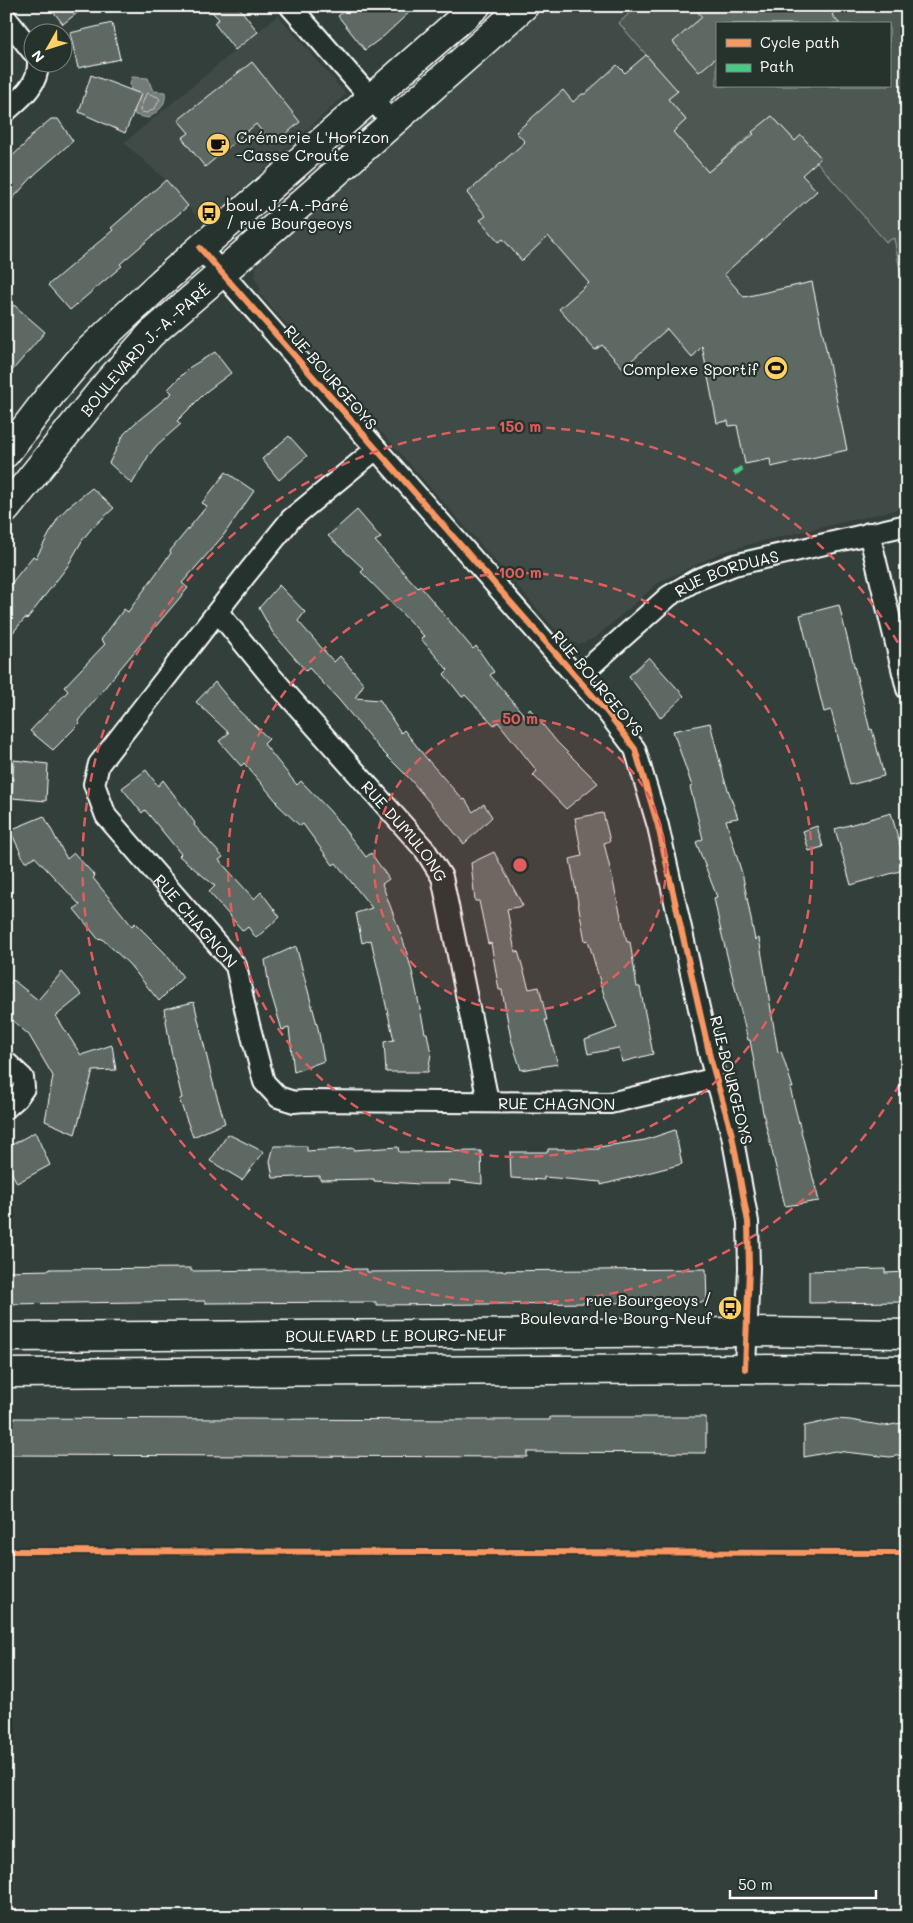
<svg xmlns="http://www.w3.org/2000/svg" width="913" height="1923" font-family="Mali,sans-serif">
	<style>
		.built { fill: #404c47 }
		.green { fill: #4d5853; stroke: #a6aca9; fill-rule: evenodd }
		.water { fill: #737b78; stroke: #abb0ae }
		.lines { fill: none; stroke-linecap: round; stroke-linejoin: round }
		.shore { stroke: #c7cac9; stroke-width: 1 }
		.building { fill: #5f6964; stroke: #fff }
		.street-casing { stroke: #fff; stroke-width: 24 }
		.secondary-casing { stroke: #fff; stroke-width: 31 }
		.street { stroke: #26332d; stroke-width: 20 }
		.secondary { stroke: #26332d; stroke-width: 28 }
		.quiet { stroke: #46c982; stroke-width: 5; stroke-dasharray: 10 5; stroke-linecap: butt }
		.cycleway-casing { stroke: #26332d; stroke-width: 9 }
		.cycleway { stroke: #f99763; stroke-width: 6 }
		.ring { fill: none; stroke: #e05e5e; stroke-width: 2.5; stroke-dasharray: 9 6 }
		.labels { text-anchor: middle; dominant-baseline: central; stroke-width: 4.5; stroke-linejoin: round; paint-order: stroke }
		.poi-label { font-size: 16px; fill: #fff; stroke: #26332d; text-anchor: start }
		.street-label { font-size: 16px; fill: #fff; stroke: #26332d }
		.centre { fill: #e05e5e; stroke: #26332d; stroke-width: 2.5 }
		.ring-label { font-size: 15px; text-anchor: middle; font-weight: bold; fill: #e05e5e; stroke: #26332d; stroke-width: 4.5; stroke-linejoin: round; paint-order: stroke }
	</style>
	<rect width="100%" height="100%" fill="#333f3a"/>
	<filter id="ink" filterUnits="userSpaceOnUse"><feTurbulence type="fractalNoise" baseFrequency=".02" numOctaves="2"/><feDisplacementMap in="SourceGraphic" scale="10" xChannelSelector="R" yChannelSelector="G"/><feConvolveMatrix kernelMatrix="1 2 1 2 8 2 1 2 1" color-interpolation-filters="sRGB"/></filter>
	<g filter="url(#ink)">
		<g class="built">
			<polygon points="547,6 637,6 619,23 678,91 668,99 686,120 708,172 772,116 795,141 801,135 821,158 817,162 894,238 907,307 907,507 750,544 720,553 658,583 595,638 579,644 568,642 555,629 258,292 261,289 255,277 256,267 261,259"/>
			<polygon points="278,15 346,94 204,225 166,180 124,143"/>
		</g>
		<path class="green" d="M637,6H907V307L894,238L886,242L817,162L821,158L802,136L795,141L772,116L708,172L673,132L686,120L668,99L677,91L619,23ZM717,24H889V86H717Z"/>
		<path class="water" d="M132,77L148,78L152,89L154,91L165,92C167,105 158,112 148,118L135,115L130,84Z"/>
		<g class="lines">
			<polygon class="shore" points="147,93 158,97 160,99 155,108 147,113 141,112 140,110"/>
		</g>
		<g class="building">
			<polygon points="49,6 86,6 63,24"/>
			<polygon points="206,6 238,6 258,32 235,50 214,23 219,19"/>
			<polygon points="350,6 416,6 384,36 365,50 338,16"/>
			<polygon points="693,6 841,6 832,15 840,24 717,24 717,57 699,72 673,42 702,17"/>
			<polygon points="112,23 120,59 78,68 70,33"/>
			<polygon points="646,55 678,91 668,99 686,120 673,132 708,172 754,134 752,132 772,116 795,141 801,135 821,158 802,175 817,191 724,274 744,297 812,282 847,450 771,467 770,459 745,464 737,425 729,426 728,421 717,423 702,346 692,358 667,329 623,368 602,345 595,350 559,309 589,283 548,236 522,261 503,239 499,242 480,220 486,216 467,193 525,142 516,132 563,90 573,102 582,94 585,94 617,65 625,73"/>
			<polygon points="252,62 300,122 273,145 256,124 205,167 182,138 189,133 178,120"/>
			<polygon points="91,75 141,94 125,133 79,112"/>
			<polygon points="51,119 58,119 73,141 35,174 6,206 6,162 25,144 33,134"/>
			<polygon points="166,180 188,206 120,264 122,266 70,310 48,285 113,230 111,228"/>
			<polygon points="14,305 45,332 6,378 6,314"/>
			<polygon points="215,352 231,373 207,391 177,421 181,424 157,445 149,455 132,484 109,463 124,434 134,424 172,393 168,389 190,367"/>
			<polygon points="289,436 307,456 279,480 262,459"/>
			<polygon points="226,472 254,491 223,536 182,583 188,588 119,670 78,721 80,723 53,750 30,731 68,691 64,687 105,644 101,640 124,609 128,612 171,553 170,551 207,506 202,503"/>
			<polygon points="92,488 114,508 92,528 83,539 67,567 27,619 25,618 6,641 6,590 33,556 36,558 58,518 68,507"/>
			<polygon points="357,510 381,538 375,541 418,588 420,586 473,649 476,646 494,672 490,675 524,715 530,709 557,742 598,783 566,809 533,775 537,771 498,722 494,725 465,695 462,697 444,674 448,670 421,639 424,636 361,572 364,569 328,536"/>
			<polygon points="279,585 305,612 298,621 334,662 340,656 364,684 355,698 380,700 401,733 404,730 427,759 463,800 465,799 473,812 484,804 492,817 464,844 410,779 378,747 339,700 309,668 306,671 273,633 259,608"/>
			<polygon points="839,605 870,730 872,729 884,776 850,785 831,710 824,712 800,615"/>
			<polygon points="649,657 684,696 661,718 629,676"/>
			<polygon points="215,682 237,709 269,739 264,744 297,785 301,781 330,811 366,857 371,853 389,879 382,884 404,943 413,975 425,1033 427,1033 431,1054 428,1072 386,1072 384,1042 394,1040 371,940 362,943 356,913 372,908 336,863 333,865 303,824 300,826 276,803 277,802 244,763 241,766 219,741 229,733 196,702"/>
			<polygon points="710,723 724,778 738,818 726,820 743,877 755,940 759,938 778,1052 781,1051 793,1088 790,1088 819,1201 785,1206 763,1113 750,1040 748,1040 720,927 714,898 717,897 696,842 703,839 690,787 692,786 673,731"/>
			<polygon points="14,760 48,764 46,801 12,798"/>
			<polygon points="146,770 158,786 163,780 195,823 194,825 223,857 219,860 254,899 261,892 280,917 256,938 248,927 243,931 209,892 215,886 179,856 181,854 145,810 142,813 122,788"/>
			<polygon points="603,813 610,841 604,843 627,942 630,942 637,987 640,987 653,1054 622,1062 619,1048 588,1054 585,1040 617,1028 604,995 588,940 585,941 570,859 582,856 575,818"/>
			<polygon points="891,813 907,869 851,885 835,829"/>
			<polygon points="44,816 67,859 74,853 95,876 93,878 132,926 135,923 165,953 183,977 159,1001 129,964 101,938 99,940 74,909 80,905 35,857 25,862 10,830"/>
			<polygon points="817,826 823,847 809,851 803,831"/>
			<polygon points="494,852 523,906 507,909 515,952 518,951 529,989 539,987 547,1020 545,1020 558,1064 521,1070 511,1039 502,990 499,990 491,943 488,944 479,901 475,901 471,863"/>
			<polygon points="296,946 318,1028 324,1061 294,1072 289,1028 282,1030 269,987 265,960"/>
			<polygon points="62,972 82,995 56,1016 81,1055 112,1045 116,1070 93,1071 75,1134 45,1121 53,1076 29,1035 6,1015 6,988 13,980 38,1000"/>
			<polygon points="194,1002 213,1083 225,1123 193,1137 179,1099 182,1098 171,1051 164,1009"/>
			<polygon points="675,1130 682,1164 601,1185 601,1182 544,1177 544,1180 511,1178 510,1152 548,1152 548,1149 599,1149 599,1147 645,1140"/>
			<polygon points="35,1132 50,1165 17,1183 6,1162 6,1148"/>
			<polygon points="228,1134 264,1152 242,1180 210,1161"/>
			<polygon points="274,1146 307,1146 307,1151 354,1148 354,1150 398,1147 399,1152 481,1151 482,1184 449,1180 450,1184 420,1184 374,1181 374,1179 320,1180 320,1176 273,1178 270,1161"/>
			<polygon points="191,1268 191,1271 367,1269 367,1272 706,1269 707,1302 376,1305 376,1302 205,1303 205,1301 6,1304 6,1271 50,1270 50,1269"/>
			<polygon points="885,1269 885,1273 907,1272 907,1302 809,1303 809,1271"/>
			<polygon points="550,1417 706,1417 706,1453 527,1452 527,1457 6,1455 6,1418 473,1420 550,1420"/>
			<polygon points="836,1419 850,1420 885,1426 907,1422 907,1454 890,1457 835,1451 804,1457 804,1426"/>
		</g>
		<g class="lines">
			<g class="street-casing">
				<g id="street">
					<polyline points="290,6 392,122"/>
					<polyline points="6,18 32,51"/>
					<path d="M6,111C21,98 39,85 38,62"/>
					<polyline points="200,248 607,712 635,749 658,826 710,1057 732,1135 748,1222 749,1268 745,1369"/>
					<path id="s1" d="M376,449L291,519L245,576L99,764L94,784L106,816L236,966L246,1013L264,1082L278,1097L294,1102L304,1101L610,1103L717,1078"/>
					<polyline points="869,533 907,689"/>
					<path id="s2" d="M218,612L268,673L425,850L442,877L488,1101"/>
					<path id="s3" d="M577,678L669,596L696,580L734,565L907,525"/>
					<polyline points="6,1062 23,1078 24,1088 17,1098 6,1108"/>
				</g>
			</g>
			<g class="secondary-casing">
				<g id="secondary">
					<polyline points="6,453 51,394 84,355 162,282 476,6"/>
					<path id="s4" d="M6,509L109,381L151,334L277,225L524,6"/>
					<path id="s5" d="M6,1337L747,1332L907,1334"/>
					<polyline points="6,1373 745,1369 907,1370"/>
				</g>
			</g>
			<use href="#street" class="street"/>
			<use href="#secondary" class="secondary"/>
			<polyline class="quiet" points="734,474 742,468"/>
			<g class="cycleway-casing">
				<g id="cycleway">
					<polyline points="200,248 607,712 635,749 658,826 710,1057 732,1135 748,1222 749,1268 745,1369"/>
					<polyline points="6,1551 907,1553"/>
				</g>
			</g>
			<use href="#cycleway" class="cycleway"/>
		</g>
	</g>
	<circle cx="520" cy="865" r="146" fill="#e05e5e" fill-opacity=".12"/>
	<g class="ring">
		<circle cx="520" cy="865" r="146"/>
		<circle cx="520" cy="865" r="292"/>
		<path d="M907 1071A438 438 0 1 1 907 659"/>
	</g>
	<defs>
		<g id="cafe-disc" transform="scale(1.25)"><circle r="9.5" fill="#ffd166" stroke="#26332d"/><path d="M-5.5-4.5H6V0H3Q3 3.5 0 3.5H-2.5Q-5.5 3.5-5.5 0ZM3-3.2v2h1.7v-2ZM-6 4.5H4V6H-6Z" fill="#111"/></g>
		<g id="bus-disc" transform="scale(1.25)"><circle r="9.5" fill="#ffd166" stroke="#26332d"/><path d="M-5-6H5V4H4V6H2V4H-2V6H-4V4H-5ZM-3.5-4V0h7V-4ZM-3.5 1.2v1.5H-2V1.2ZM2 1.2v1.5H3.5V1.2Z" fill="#111"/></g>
		<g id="stadium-disc" transform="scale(1.25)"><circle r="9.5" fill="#ffd166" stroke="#26332d"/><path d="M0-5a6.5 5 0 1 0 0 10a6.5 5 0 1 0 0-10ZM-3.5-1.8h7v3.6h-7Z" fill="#111"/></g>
	</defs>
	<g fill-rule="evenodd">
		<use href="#cafe-disc" x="218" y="145"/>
		<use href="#bus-disc" x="209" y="213"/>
		<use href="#stadium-disc" x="776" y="368"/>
		<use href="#bus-disc" x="730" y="1308"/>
	</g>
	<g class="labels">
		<g class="poi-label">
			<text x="236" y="136">Crémerie L'Horizon<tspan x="236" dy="18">-Casse Croute</tspan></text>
			<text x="226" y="204">boul. J.-A.-Paré<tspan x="226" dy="18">/ rue Bourgeoys</tspan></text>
			<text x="758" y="368" text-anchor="end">Complexe Sportif</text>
			<text x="712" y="1299" text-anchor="end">rue Bourgeoys /<tspan x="712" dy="18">Boulevard le Bourg-Neuf</tspan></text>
		</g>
		<g class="street-label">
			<text stroke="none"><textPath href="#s4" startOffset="212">BOULEVARD J.-A.-PARÉ</textPath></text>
			<text transform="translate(331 377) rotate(49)">RUE BOURGEOYS</text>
			<text stroke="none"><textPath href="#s3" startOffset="186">RUE BORDUAS</textPath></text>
			<text transform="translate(598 683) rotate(50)">RUE BOURGEOYS</text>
			<text stroke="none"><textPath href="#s2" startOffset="288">RUE DUMULONG</textPath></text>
			<text stroke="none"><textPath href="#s1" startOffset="614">RUE CHAGNON</textPath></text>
			<text transform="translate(732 1080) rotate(76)">RUE BOURGEOYS</text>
			<text stroke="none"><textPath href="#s1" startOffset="1094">RUE CHAGNON</textPath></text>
			<text stroke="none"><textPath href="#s5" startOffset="390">BOULEVARD LE BOURG-NEUF</textPath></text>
		</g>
	</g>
	<circle cx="520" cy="865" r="8" class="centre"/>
	<g class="ring-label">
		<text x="520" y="432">150 m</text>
		<text x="520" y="578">100 m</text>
		<text x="520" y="724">50 m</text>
	</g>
	<rect width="913" height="1923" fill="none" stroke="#26332d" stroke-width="25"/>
	<rect x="12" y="12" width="888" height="1898" fill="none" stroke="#fff" stroke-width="2" filter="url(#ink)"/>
	<rect x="716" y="22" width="175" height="65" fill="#26332d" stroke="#7d8581"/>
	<rect x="726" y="39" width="25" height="8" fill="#f99763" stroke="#7d8581"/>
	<text x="760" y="48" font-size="15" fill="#ffffff">Cycle path</text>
	<rect x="726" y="64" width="25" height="8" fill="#46c982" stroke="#7d8581"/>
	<text x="760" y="72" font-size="15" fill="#ffffff">Path</text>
	<g transform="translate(48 48) rotate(231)"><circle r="24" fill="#26332d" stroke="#7d8581"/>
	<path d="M0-4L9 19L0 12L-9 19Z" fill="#ffd166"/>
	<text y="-8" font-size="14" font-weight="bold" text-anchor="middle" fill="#ffffff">N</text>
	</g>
	<path d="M730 1890v8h146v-8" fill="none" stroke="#ffffff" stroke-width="2.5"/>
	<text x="738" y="1890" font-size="15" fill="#ffffff" stroke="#26332d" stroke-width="4" paint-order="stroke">50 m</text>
</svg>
